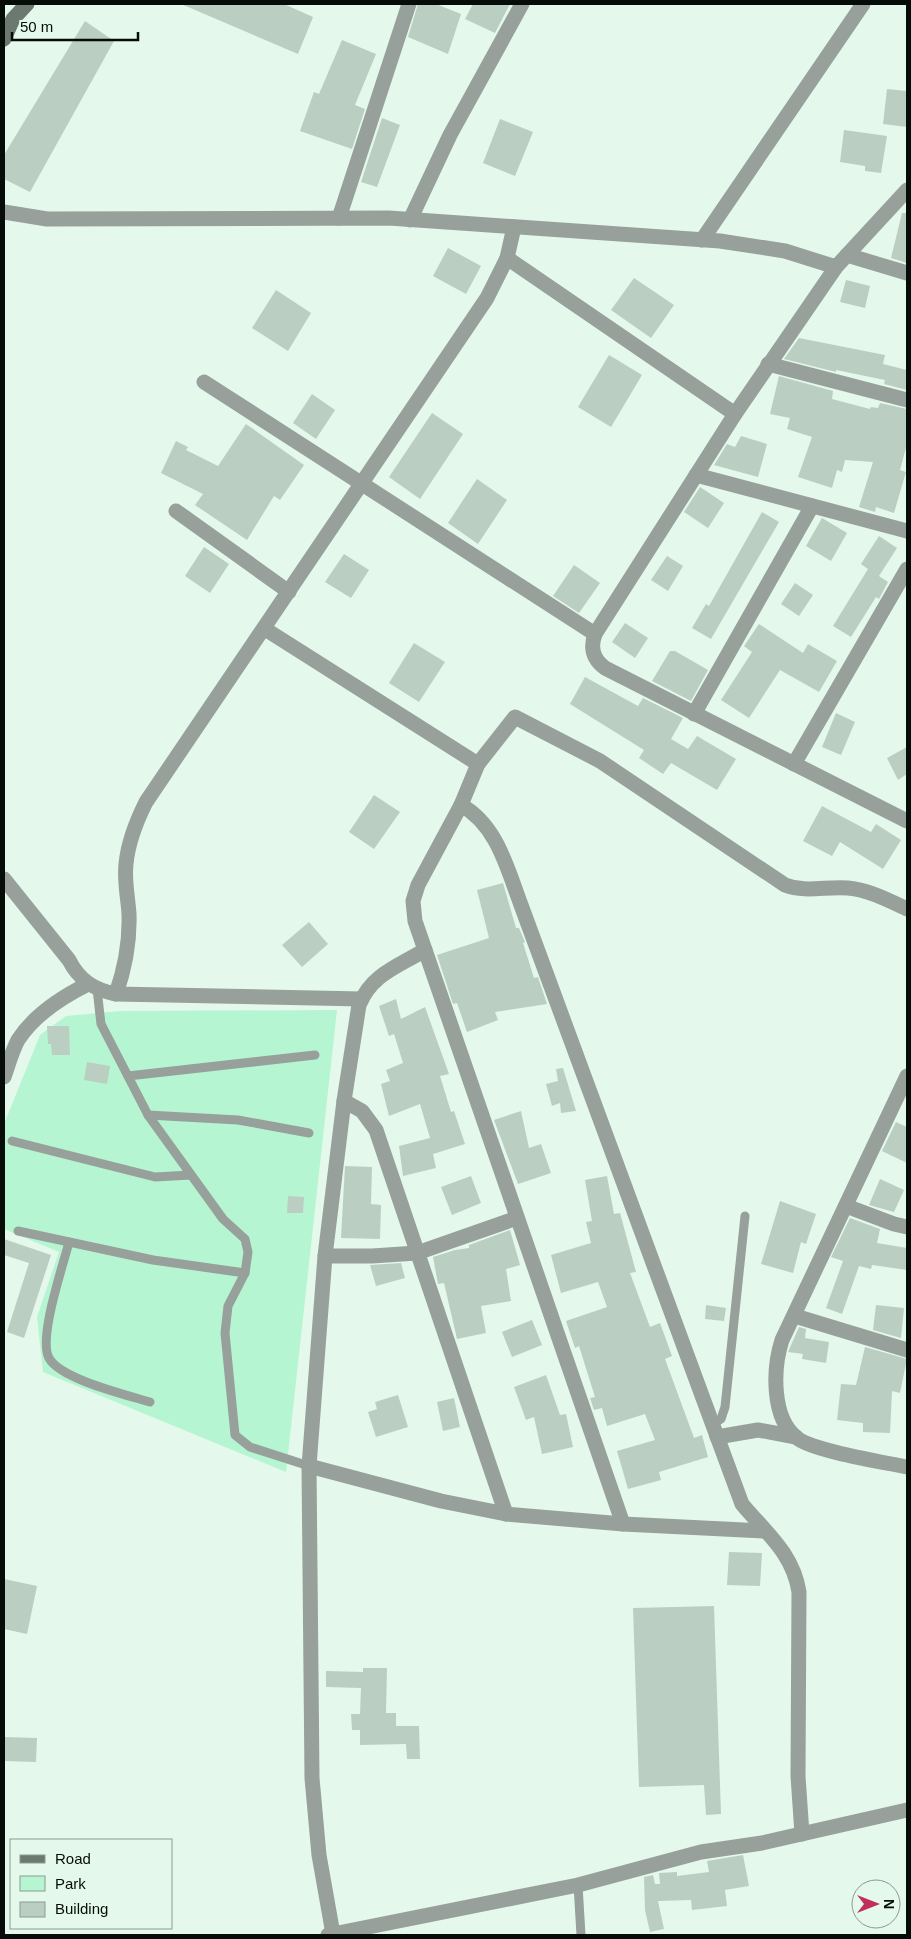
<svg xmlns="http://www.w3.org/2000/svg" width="911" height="1939" font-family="Helvetica,sans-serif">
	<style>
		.green { fill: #b6f5d1 }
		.building { fill: #bacfc2 }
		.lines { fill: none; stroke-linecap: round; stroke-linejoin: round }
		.lane { stroke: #97a09b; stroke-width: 9 }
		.street { stroke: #97a09b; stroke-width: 15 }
		.secondary { stroke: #6c7971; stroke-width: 15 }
	</style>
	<rect width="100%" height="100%" fill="#e4f9ec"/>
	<polygon class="green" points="337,1010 286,1472 43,1372 37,1317 59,1252 4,1229 4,1124 40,1035 66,1016 120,1011"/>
	<g class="building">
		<polygon points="181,4 284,4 313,17 298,54"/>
		<polygon points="418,4 436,4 461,14 448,54 408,37"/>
		<polygon points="473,4 510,4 495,33 465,19"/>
		<polygon points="85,21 114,41 30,192 4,179 4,155"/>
		<polygon points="342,40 376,54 355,105 365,109 352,149 300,131 314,92 319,94"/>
		<polygon points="887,89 907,91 907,127 883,124"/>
		<polygon points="382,118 400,125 377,187 361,182"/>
		<polygon points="500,119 533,132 515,176 483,163"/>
		<polygon points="844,130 887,136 881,173 865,171 865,166 840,162"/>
		<polygon points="902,213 907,213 907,263 891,258"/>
		<polygon points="448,248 481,266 466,294 433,276"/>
		<polygon points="634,278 674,305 651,338 611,310"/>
		<polygon points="846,280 870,286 865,308 840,302"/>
		<polygon points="276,290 311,313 288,351 252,328"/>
		<polygon points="799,338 885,355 883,364 907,370 907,390 884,384 885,380 836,370 836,372 784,359"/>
		<polygon points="609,355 642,375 611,427 578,407"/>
		<polygon points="779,376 833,391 832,399 870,409 871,407 878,408 880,403 907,409 907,444 900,470 906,472 894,513 876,507 875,512 859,507 873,462 845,460 842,472 837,470 832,488 798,477 812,437 787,429 790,418 770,414"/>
		<polygon points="312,394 335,410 316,439 293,423"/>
		<polygon points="432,413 463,434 420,499 389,477"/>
		<polygon points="246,424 304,465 280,500 274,496 247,540 195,505 203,494 161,473 176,441 188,447 186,450 218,466"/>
		<polygon points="741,436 767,444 758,477 714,465 727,444 735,447"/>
		<polygon points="477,479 507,500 478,544 448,523"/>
		<polygon points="700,487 724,503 708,528 684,512"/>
		<polygon points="762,512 779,522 711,639 692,628 706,604 709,606"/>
		<polygon points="822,518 847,533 831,561 806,546"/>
		<polygon points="879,536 897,548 879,576 888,582 879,599 876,597 851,637 833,626 868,569 861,564"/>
		<polygon points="204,547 229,564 210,593 185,576"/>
		<polygon points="344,554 369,570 351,598 325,582"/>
		<polygon points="667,556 683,566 668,591 651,580"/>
		<polygon points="574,565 600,583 579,613 553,596"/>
		<polygon points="795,583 813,595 799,616 781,604"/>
		<polygon points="625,623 648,638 635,658 612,642"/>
		<polygon points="759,624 803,653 808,644 837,661 819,692 780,670 749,718 721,700 752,652 744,646"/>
		<polygon points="414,643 445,662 419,702 389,683"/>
		<polygon points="670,651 675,651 708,670 691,701 652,681"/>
		<polygon points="585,677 638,706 643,698 683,718 671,739 688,749 697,736 736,759 717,790 671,763 663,774 639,758 644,750 570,704"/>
		<polygon points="836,713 855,722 841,755 822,747"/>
		<polygon points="907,747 907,774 898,780 887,758"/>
		<polygon points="374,795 400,812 374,849 349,832"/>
		<polygon points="822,806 871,832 876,824 901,840 883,869 840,842 832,856 803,841"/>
		<polygon points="503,883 516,928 519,928 525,942 523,943 534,978 538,977 547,1004 495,1012 498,1020 467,1032 457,1003 453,1004 437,955 489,938 477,890"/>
		<polygon points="309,922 328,944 302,967 282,945"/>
		<polygon points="396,999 401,1019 425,1007 449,1074 440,1076 451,1112 454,1111 465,1144 433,1154 436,1168 403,1176 399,1146 430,1138 420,1104 389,1116 381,1084 390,1081 386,1070 403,1063 394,1034 389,1036 379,1006"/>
		<polygon points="47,1026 69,1026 70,1055 52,1055 51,1044 48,1044"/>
		<polygon points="87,1062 110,1066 107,1084 84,1080"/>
		<polygon points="563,1068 576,1111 561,1113 560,1103 552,1106 546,1084 558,1081 556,1069"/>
		<polygon points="521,1111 529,1148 541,1144 551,1173 518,1184 494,1120"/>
		<polygon points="896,1122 907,1127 907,1163 882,1151"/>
		<polygon points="345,1166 372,1167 371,1204 381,1205 380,1239 341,1238"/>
		<polygon points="471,1176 481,1203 452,1215 441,1187"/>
		<polygon points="607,1176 614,1214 620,1213 636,1272 630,1273 650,1327 660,1323 672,1356 665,1359 694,1438 702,1435 708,1457 659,1472 661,1480 628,1489 617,1451 655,1440 645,1414 607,1426 602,1408 594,1410 590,1398 595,1397 579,1346 575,1348 566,1321 607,1307 598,1282 561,1293 551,1255 591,1243 586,1222 592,1221 585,1180"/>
		<polygon points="880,1179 904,1190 894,1212 869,1205"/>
		<polygon points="288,1196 304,1197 303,1213 287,1213"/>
		<polygon points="780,1201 816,1214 806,1244 801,1242 793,1273 761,1264"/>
		<polygon points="850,1218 880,1229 877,1243 907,1248 907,1270 872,1265 871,1269 859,1266 842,1314 826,1308 843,1261 831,1257"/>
		<polygon points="510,1230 520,1265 506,1269 511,1301 481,1306 486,1333 457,1339 444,1283 438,1284 433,1257 455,1250 469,1248 469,1245"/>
		<polygon points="4,1239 51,1255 24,1338 7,1332 29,1263 4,1255"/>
		<polygon points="401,1263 405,1278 376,1286 370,1265"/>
		<polygon points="706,1305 726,1308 724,1321 705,1319"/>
		<polygon points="876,1305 904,1308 901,1338 873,1330"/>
		<polygon points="532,1320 542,1345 512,1357 502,1332"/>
		<polygon points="799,1327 806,1329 805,1338 829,1342 826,1363 802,1359 803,1354 788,1352"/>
		<polygon points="865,1347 907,1359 900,1393 892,1391 890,1433 863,1432 863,1423 837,1420 841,1384 856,1385"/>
		<polygon points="546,1375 560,1415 566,1414 573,1447 542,1454 534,1417 526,1420 514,1387"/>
		<polygon points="398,1395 408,1427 376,1437 368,1412 377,1409 375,1402"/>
		<polygon points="454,1398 460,1427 443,1431 437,1402"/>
		<polygon points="729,1552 762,1553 760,1586 727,1585"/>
		<polygon points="4,1579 37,1586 27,1634 4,1629"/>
		<polygon points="714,1606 721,1814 706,1815 704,1785 639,1787 633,1608"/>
		<polygon points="363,1668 387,1668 386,1713 396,1713 396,1726 419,1726 420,1759 407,1759 406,1744 360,1745 360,1730 352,1730 351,1714 360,1714 361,1688 326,1687 326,1671 363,1672"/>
		<polygon points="4,1737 37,1738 36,1762 4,1761"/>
		<polygon points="743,1855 749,1886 725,1890 727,1906 692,1910 691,1900 658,1901 664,1929 650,1932 645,1910 644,1877 653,1875 655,1884 660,1884 659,1873 677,1872 677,1876 709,1872 707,1861"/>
	</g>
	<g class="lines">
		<g class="lane">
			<polyline points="97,989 101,1024 148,1115 223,1219 245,1239 248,1252 245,1273 228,1306 225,1333 235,1435 250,1447 309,1466"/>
			<polyline points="128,1076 315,1055"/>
			<polyline points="148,1115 238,1120 309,1133"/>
			<polyline points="12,1141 155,1177 191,1175"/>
			<polyline points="18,1231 153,1260 245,1273"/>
			<path d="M69,1242C63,1266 38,1338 49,1358C60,1379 127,1395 150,1402"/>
			<polyline points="713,1424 721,1419 725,1407 745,1216"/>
			<polyline points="578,1885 581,1935"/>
		</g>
		<g class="street">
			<path d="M907,190L836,267L735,414L595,634C590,648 593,659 605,668L907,821"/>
			<polyline points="4,212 47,219 389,218 720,241 785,251 836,267"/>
			<polyline points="339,218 409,4"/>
			<polyline points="410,220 450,135 522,4"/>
			<polyline points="702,240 863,4"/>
			<polyline points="847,255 907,273"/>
			<polyline points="507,258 735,414"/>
			<polyline points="768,364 907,400"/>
			<polyline points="204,382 595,634"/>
			<polyline points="696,475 907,531"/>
			<polyline points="176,511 289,592"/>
			<polyline points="265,629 478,764"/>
			<polyline points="694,714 812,506"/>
			<polyline points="794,764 907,569"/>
			<path d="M461,805C497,825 507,868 521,905L742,1504C766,1533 793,1553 799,1592L798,1776L802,1834"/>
			<path d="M4,879L69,960C79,980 94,990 116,994L362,999"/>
			<path d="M116,994C125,968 130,942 129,914C128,897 124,881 126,864C128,842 136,822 146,802L487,298L507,258L514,227"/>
			<path d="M907,1076L782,1340C773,1368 771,1418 797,1438C813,1451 883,1462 907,1467"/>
			<path d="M4,1077C8,1066 12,1051 18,1040C34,1015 62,997 88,984"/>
			<polyline points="344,1101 362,1111 376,1130 506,1514"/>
			<polyline points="846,1206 894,1224 907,1227"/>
			<polyline points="325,1256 372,1256 417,1253 517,1218"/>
			<polyline points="795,1316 907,1350"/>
			<polyline points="717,1437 758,1430 796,1437"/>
			<polyline points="309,1466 441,1501 506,1514 623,1524 764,1531"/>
			<path d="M623,1524L415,921L413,901L418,885L461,805L478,764L515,717L600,761L785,885C806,893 826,886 848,888C869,890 888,900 907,909"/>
			<path d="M333,1934L319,1855L312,1778L309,1466L325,1256L344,1101L359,1005C372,974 397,967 425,950"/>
			<polyline points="328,1935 578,1885 701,1852 762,1843 907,1810"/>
		</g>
		<polyline class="secondary" points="4,39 13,19 27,4"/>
	</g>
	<rect width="911" height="1939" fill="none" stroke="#060d09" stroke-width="10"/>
	<rect x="10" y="1839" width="162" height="90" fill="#e4f9ec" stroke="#8b9b91"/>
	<rect x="20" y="1855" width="25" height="8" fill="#6c7971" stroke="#8b9b91"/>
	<text x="55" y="1864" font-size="15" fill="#060d09">Road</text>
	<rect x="20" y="1876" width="25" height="15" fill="#b6f5d1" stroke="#8b9b91"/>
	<text x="55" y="1889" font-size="15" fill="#060d09">Park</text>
	<rect x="20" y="1902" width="25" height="15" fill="#bacfc2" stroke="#8b9b91"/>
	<text x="55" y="1914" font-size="15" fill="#060d09">Building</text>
	<g transform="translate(876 1904) rotate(90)"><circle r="24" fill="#e4f9ec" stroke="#8b9b91"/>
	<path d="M0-4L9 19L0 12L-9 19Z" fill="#c03158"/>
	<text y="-8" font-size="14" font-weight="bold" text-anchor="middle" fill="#060d09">N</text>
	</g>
	<path d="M12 32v8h126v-8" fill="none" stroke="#060d09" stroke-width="2.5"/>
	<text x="20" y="32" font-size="15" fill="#060d09" stroke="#e4f9ec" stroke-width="4" paint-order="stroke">50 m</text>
</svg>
